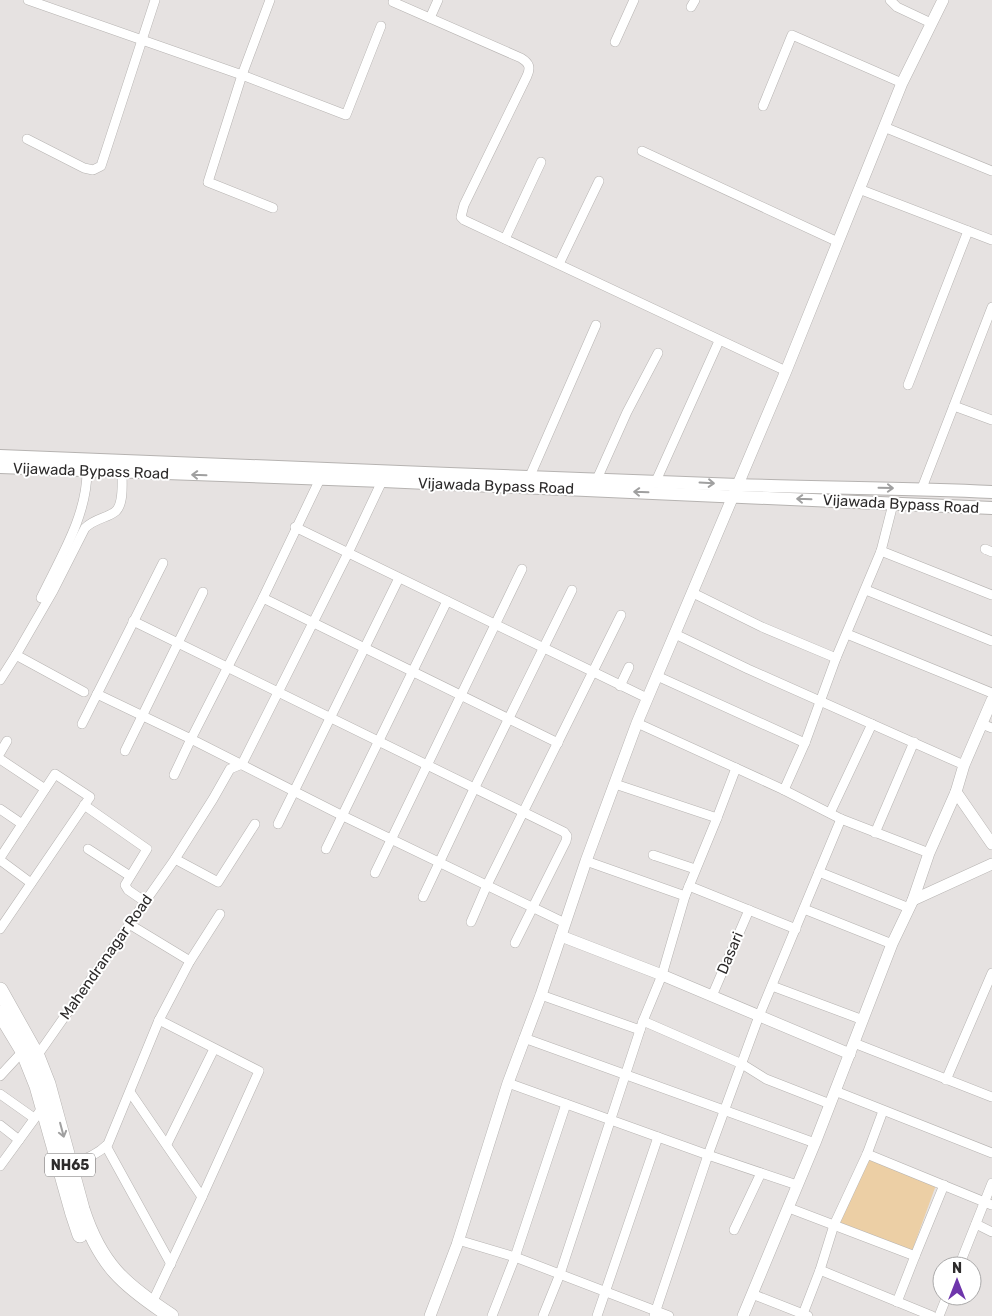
<svg xmlns="http://www.w3.org/2000/svg" width="992" height="1316" font-family="Rubik,sans-serif">
	<style>
		.green { fill: #eccfa5 }
		.lines { fill: none; stroke-linecap: round; stroke-linejoin: round }
		.street-casing { stroke: #b6b3b1; stroke-width: 10 }
		.secondary-casing { stroke: #b6b3b1; stroke-width: 12 }
		.primary-casing { stroke: #b6b3b1; stroke-width: 14 }
		.highway-casing { stroke: #b6b3b1; stroke-width: 16 }
		.street { stroke: #fff; stroke-width: 9 }
		.secondary { stroke: #fff; stroke-width: 11 }
		.primary { stroke: #fff; stroke-width: 12 }
		.highway { stroke: #fff; stroke-width: 15 }
		.oneway { stroke: #a0a0a0 }
		.labels { text-anchor: middle; dominant-baseline: central; stroke-width: 4; stroke-linejoin: round; paint-order: stroke }
		.shield { fill: #fff; stroke: #6c6b6b; stroke-width: 1 }
		.shield-label { font-size: 14px; font-weight: bold; fill: #2d2b2b }
		.street-label { font-size: 15px; fill: #2d2b2b; stroke: #fff }
	</style>
	<rect width="100%" height="100%" fill="#e6e2e1"/>
	<polygon class="green" points="869,1157 936,1185 912,1251 839,1222"/>
	<g class="lines">
		<g class="street-casing">
			<g id="street">
				<polyline points="28,0 242,75 270,0"/>
				<polyline points="890,0 897,7 931,23"/>
				<path d="M393,2L521,58C529,63 531,67 527,76L464,205L461,217L464,220L786,371"/>
				<polyline points="691,7 695,0"/>
				<polyline points="430,18 438,0"/>
				<polyline points="615,42 634,0"/>
				<polyline points="763,106 792,35 902,83"/>
				<polyline points="884,127 992,171"/>
				<polyline points="27,139 84,168 93,170 101,166 155,0"/>
				<polyline points="642,151 838,242"/>
				<polyline points="859,189 992,240"/>
				<polyline points="273,208 208,182 242,75 346,115 381,26"/>
				<polyline points="505,239 541,162"/>
				<polyline points="559,264 599,181"/>
				<polyline points="908,385 968,231"/>
				<polyline points="954,406 992,420"/>
				<polyline points="530,476 596,325"/>
				<polyline points="320,479 263,598 191,739 341,815 565,923"/>
				<polyline points="597,479 627,412 658,353"/>
				<polyline points="656,481 719,341"/>
				<polyline points="922,488 992,307"/>
				<polyline points="893,504 881,551 836,658 805,743 784,790 841,819 929,853"/>
				<polyline points="295,527 647,698"/>
				<polyline points="985,549 992,552"/>
				<polyline points="881,551 992,595"/>
				<polyline points="866,590 992,641"/>
				<polyline points="693,593 762,627 836,658"/>
				<path d="M41,598C60,558 87,516 87,471"/>
				<polyline points="263,598 558,743"/>
				<polyline points="133,621 564,832 567,836 566,841 515,943"/>
				<polyline points="675,634 748,669 964,765"/>
				<polyline points="847,634 992,693"/>
				<path d="M16,655L53,591L85,528C95,518 108,518 116,511C124,503 122,483 122,472"/>
				<polyline points="657,676 805,743"/>
				<polyline points="0,680 16,655 84,692"/>
				<polyline points="620,686 629,667"/>
				<polyline points="97,694 191,739 174,775"/>
				<polyline points="637,723 736,768"/>
				<polyline points="82,724 163,563"/>
				<polyline points="982,724 992,728"/>
				<polyline points="125,751 203,592"/>
				<polyline points="0,753 7,741"/>
				<polyline points="0,759 45,789"/>
				<polyline points="615,784 717,818"/>
				<polyline points="84,805 147,849 125,885 128,890 144,901"/>
				<polyline points="0,809 22,824"/>
				<polyline points="830,813 872,724"/>
				<polyline points="278,824 399,578"/>
				<polyline points="875,833 914,742"/>
				<polyline points="88,849 130,876"/>
				<polyline points="326,849 447,601"/>
				<polyline points="653,855 695,869"/>
				<polyline points="0,858 55,774 90,797 0,929"/>
				<polyline points="175,859 218,882 255,824"/>
				<polyline points="0,860 31,883"/>
				<polyline points="586,861 685,896"/>
				<polyline points="819,872 909,908"/>
				<polyline points="375,873 522,569"/>
				<polyline points="689,886 796,929"/>
				<polyline points="423,897 474,789 572,590"/>
				<polyline points="804,909 892,944"/>
				<polyline points="471,922 487,885 621,615"/>
				<polyline points="129,924 190,961"/>
				<polyline points="772,986 863,1020"/>
				<polyline points="541,995 640,1030"/>
				<polyline points="712,996 749,910"/>
				<polyline points="643,1021 742,1064 766,1079 830,1104"/>
				<polyline points="524,1038 815,1143"/>
				<polyline points="854,1043 992,1097"/>
				<polyline points="37,1056 175,859 213,799 230,769 242,764 348,553 384,477"/>
				<polyline points="0,1076 23,1051"/>
				<polyline points="946,1080 992,973"/>
				<polyline points="508,1083 708,1155 797,1185"/>
				<polyline points="835,1091 992,1153"/>
				<polyline points="130,1092 202,1197 259,1071 159,1020"/>
				<polyline points="0,1094 34,1118"/>
				<polyline points="0,1125 19,1140"/>
				<polyline points="167,1144 214,1049"/>
				<polyline points="106,1146 171,1264"/>
				<polyline points="867,1154 992,1205"/>
				<path d="M70,1164C85,1160 97,1155 108,1144L159,1020L190,961L220,914"/>
				<polyline points="0,1166 43,1107"/>
				<polyline points="789,1208 915,1256 944,1185"/>
				<polyline points="976,1224 992,1232"/>
				<polyline points="734,1230 761,1173"/>
				<polyline points="458,1240 515,1257 669,1316"/>
				<polyline points="959,1266 992,1183"/>
				<polyline points="820,1270 834,1225 867,1154 883,1111"/>
				<polyline points="752,1294 808,1316"/>
				<polyline points="897,1302 915,1256"/>
				<polyline points="152,1303 202,1197"/>
				<polyline points="803,1314 820,1270 932,1316"/>
				<polyline points="492,1316 515,1257 566,1104"/>
				<polyline points="543,1316 560,1274 643,1021 662,975 685,896 717,818 736,768 784,790"/>
				<polyline points="597,1316 658,1137"/>
				<polyline points="654,1316 708,1155 759,1016 841,819"/>
				<polyline points="939,1316 947,1296"/>
			</g>
		</g>
		<g class="secondary-casing">
			<g id="secondary">
				<polyline points="956,792 992,844"/>
				<polyline points="913,900 992,864"/>
				<polyline points="561,936 662,975 850,1054"/>
				<polyline points="430,1316 457,1245 508,1083 541,995 586,861 637,723 786,371 902,83 943,0"/>
				<polyline points="743,1316 815,1143 892,944 913,900 929,853 956,792 964,765 992,700"/>
			</g>
		</g>
		<g class="primary-casing">
			<g id="primary">
				<path d="M0,456C246,467 492,475 738,485C822,488 907,488 992,492"/>
				<polyline points="0,467 383,481 992,508"/>
			</g>
		</g>
		<g class="highway-casing">
			<g id="highway">
				<path d="M0,990L37,1056L48,1084L82,1209C100,1265 124,1285 171,1316"/>
				<polyline points="0,1013 23,1051 37,1086 73,1214 80,1235"/>
			</g>
		</g>
		<use href="#street" class="street"/>
		<use href="#secondary" class="secondary"/>
		<use href="#primary" class="primary"/>
		<use href="#highway" class="highway"/>
	</g>
	<defs><path id="oneway-shaft" d="M-6 0H5M1.5-3L5.5 0L1.5 3" fill="none" stroke-width="1.6" stroke-linecap="round" stroke-linejoin="round" transform="scale(1.25)"/></defs>
	<g class="oneway">
		<use href="#oneway-shaft" transform="translate(199 475) rotate(-178)"/>
		<use href="#oneway-shaft" transform="translate(707 483) rotate(3)"/>
		<use href="#oneway-shaft" transform="translate(886 488) rotate(1)"/>
		<use href="#oneway-shaft" transform="translate(641 492) rotate(-178)"/>
		<use href="#oneway-shaft" transform="translate(804 499) rotate(-178)"/>
		<use href="#oneway-shaft" transform="translate(62 1130) rotate(75)"/>
	</g>
	<g class="labels">
		<rect class="shield" x="45" y="1153.5" width="50" height="23" rx="4"/>
		<g class="shield-label">
			<text x="70" y="1165">NH65</text>
		</g>
		<g class="street-label">
			<text transform="translate(91 471) rotate(2)">Vijawada Bypass Road</text>
			<text transform="translate(496 486) rotate(2)">Vijawada Bypass Road</text>
			<text transform="translate(901 504) rotate(3)">Vijawada Bypass Road</text>
			<text transform="translate(730 953) rotate(-67)">Dasari</text>
			<text transform="translate(106 957) rotate(-55)">Mahendranagar Road</text>
		</g>
	</g>
	<g transform="translate(957 1281)"><circle r="24" fill="#ffffff" stroke="#abaaaa"/>
	<path d="M0-4L9 19L0 12L-9 19Z" fill="#6e35ab"/>
	<text y="-8" font-size="14" font-weight="bold" text-anchor="middle" fill="#2d2b2b">N</text>
	</g>
</svg>
